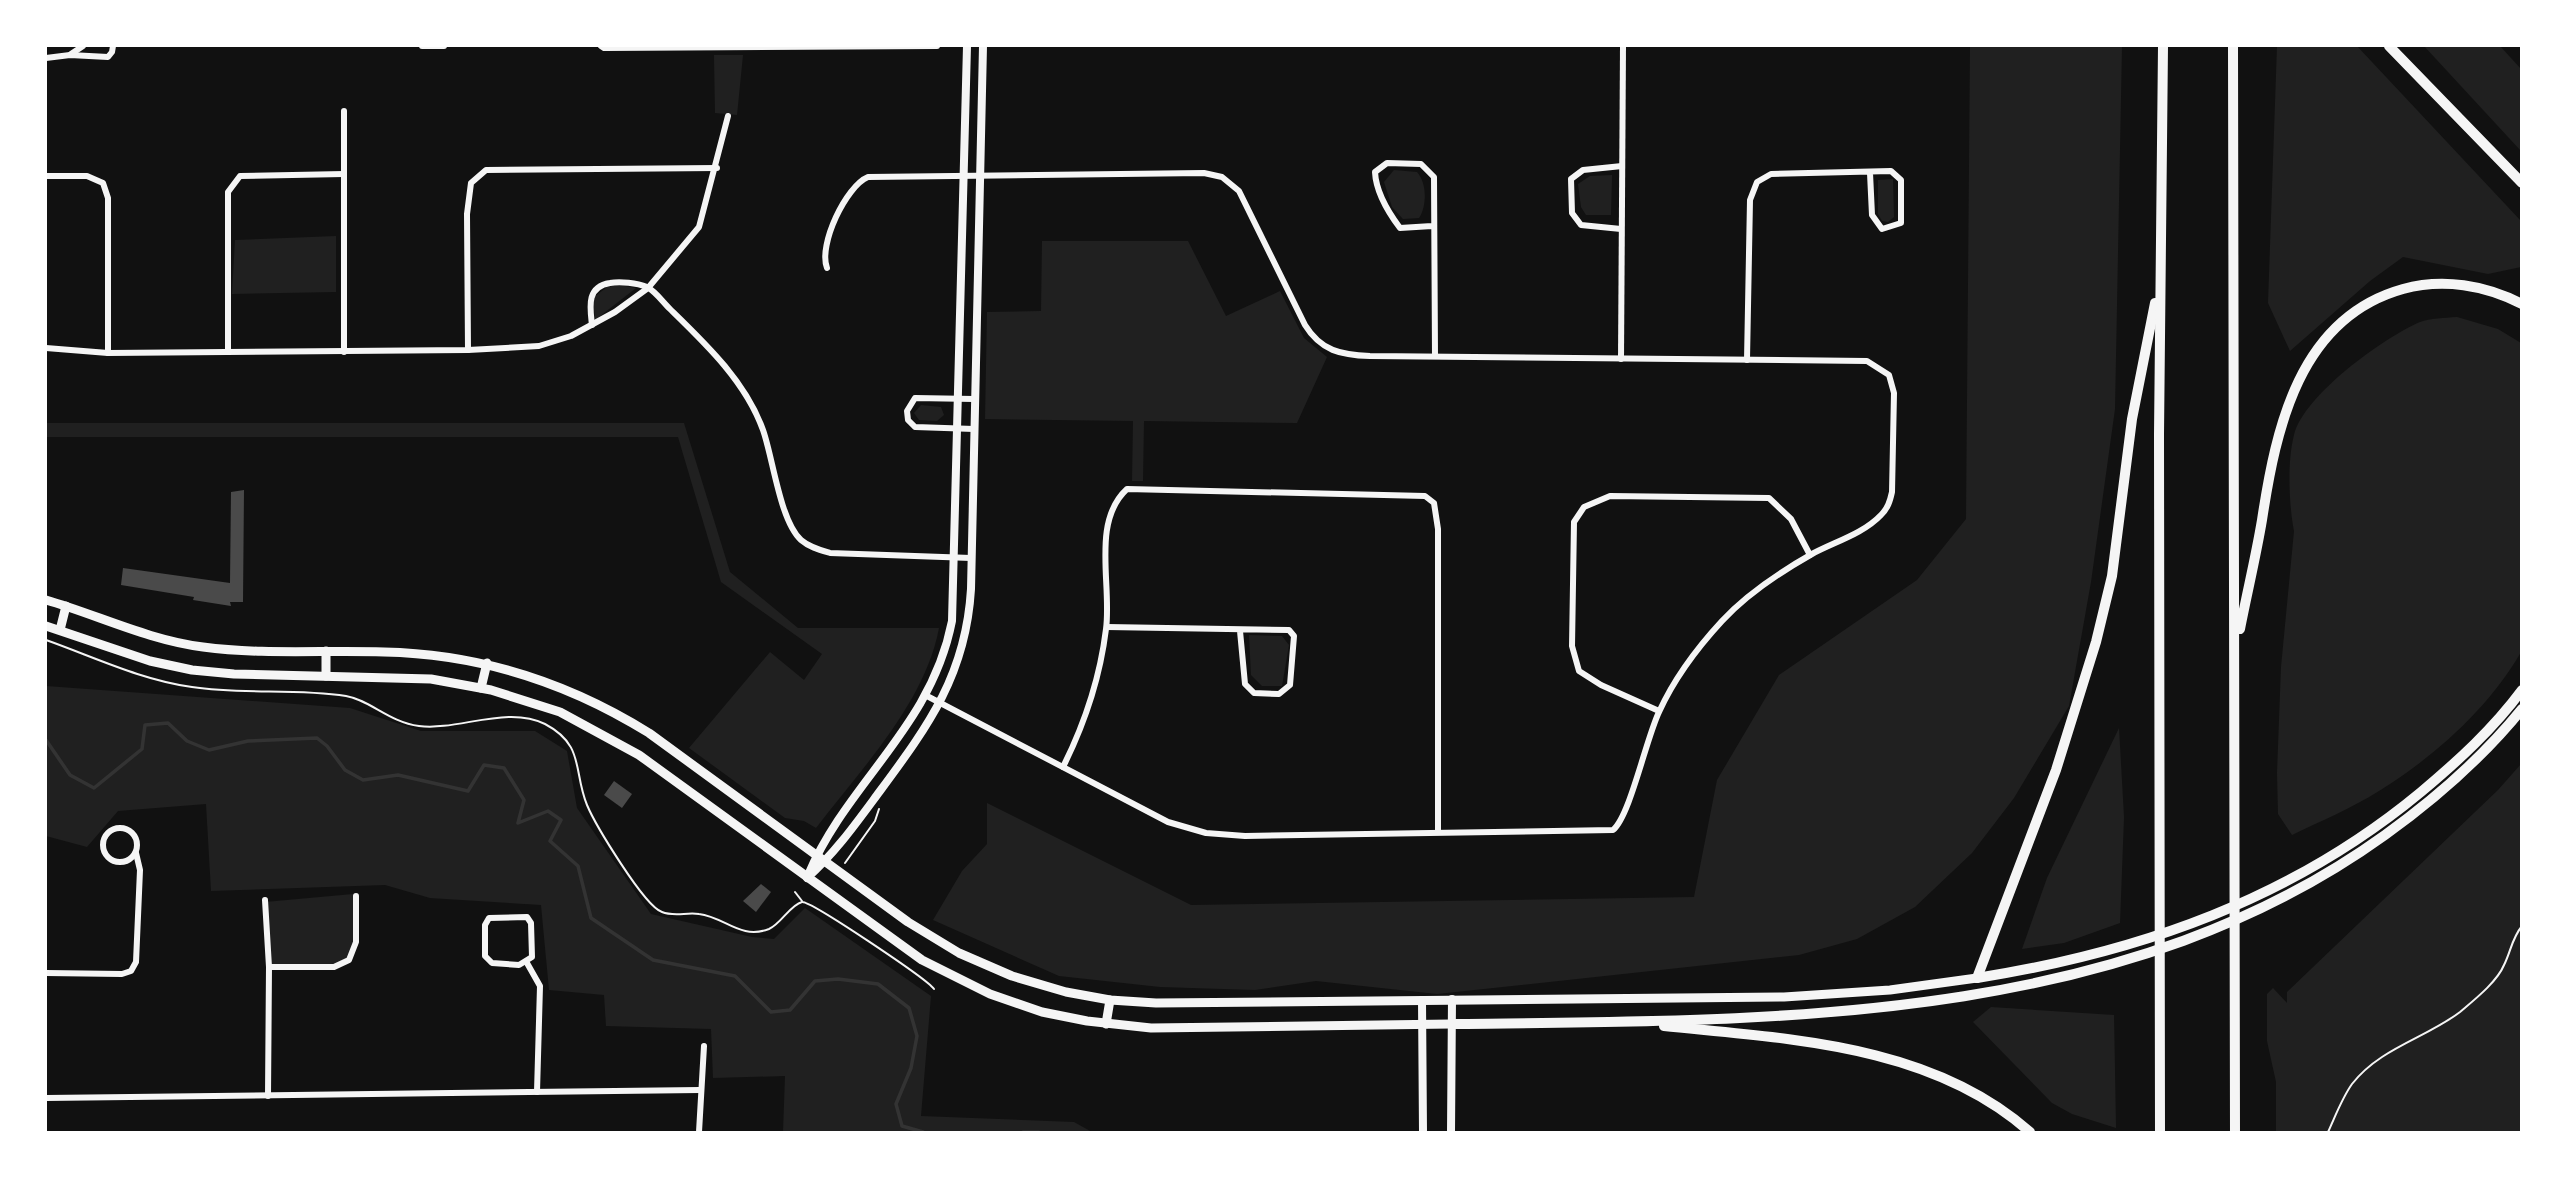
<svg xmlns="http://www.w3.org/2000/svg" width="2567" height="1178" font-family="'Archivo Narrow',sans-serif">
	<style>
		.green { fill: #202020 }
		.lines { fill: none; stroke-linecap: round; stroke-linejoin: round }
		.stream { stroke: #333; stroke-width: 3.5 }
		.building { fill: #4a4a4a }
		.path { stroke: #f5f5f5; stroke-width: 2 }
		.minor { stroke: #f5f5f5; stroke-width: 6 }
		.tertiary { stroke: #f5f5f5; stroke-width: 8 }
		.secondary { stroke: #f5f5f5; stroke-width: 9 }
		.motorway { stroke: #f5f5f5; stroke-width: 10 }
	</style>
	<rect width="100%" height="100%" fill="#111"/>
	<g class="green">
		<polygon points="1970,46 2122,46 2115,409 2091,582 2069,706 2014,798 1972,853 1915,907 1857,939 1799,955 1437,994 1316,981 1255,990 1160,987 1059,976 933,920 962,871 987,844 987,803 1191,905 1694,897 1717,780 1779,675 1917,580 1966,519"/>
		<polygon points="2277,46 2357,46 2521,221 2521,267 2488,274 2403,257 2370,281 2290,351 2268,303"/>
		<polygon points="2424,46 2500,46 2521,69 2521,151"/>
		<polygon points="714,55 743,55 737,115 715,113"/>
		<path d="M1394,170L1417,172C1427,183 1427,206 1419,218L1403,219L1392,207L1384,182Z"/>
		<polygon points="1612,175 1611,215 1586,215 1581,207 1578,184 1590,176"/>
		<polygon points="1893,179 1894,217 1888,222 1882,221 1878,214 1878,180"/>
		<polygon points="336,236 336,292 232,294 235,240"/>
		<polygon points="1042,241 1188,241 1226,316 1280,291 1304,338 1327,357 1297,423 1144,421 1143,481 1132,481 1133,421 985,419 987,312 1041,311"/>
		<polygon points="618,285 636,288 595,320 593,298 607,287"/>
		<path d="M2457,317L2498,329L2521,343V652C2489,708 2434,757 2379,791C2352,808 2321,821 2292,835L2278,814L2277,773L2281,667L2294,531C2289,506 2287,461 2294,435C2304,395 2383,338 2420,322C2430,318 2445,318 2457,317Z"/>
		<polygon points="921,405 941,407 944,415 937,421 919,420 914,413"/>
		<path d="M46,423H684L730,572L798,628H939C925,703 861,769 816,828L804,821L785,818L689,748L770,652L804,680L822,654L721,582L678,437H46Z"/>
		<polygon points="1249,635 1282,636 1289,645 1282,686 1262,686 1251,675"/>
		<polygon points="46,686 350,708 421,731 535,731 567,751 577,808 651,914 752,937 774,939 805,908 931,996 921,1116 1074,1122 1092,1132 783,1132 785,1076 713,1078 711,1029 606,1026 604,995 549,990 541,905 430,898 385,885 211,891 206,804 118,811 87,847 46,836"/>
		<polygon points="2119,728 2124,817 2120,923 2064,943 2022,949 2047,878"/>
		<polygon points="2521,764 2521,1132 2276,1132 2276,1082 2267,1041 2267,994 2273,988 2287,1003 2287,992 2498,790"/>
		<polygon points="353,894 357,937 349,957 334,965 269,966 265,902"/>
		<polygon points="1991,1007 2114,1015 2116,1128 2072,1114 2052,1103 1973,1022"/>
	</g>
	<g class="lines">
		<g class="stream">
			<polyline points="46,740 70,775 94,788 142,749 145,725 168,723 187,741 209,750 248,741 317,738 327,746 345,770 363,780 398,775 468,791 484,765 504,768 524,800 518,823 548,811 561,820 550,841 578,866 591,918 653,960 735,976 771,1012 790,1010 815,981 838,979 878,984 909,1008 917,1036 911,1068 896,1104 902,1126 923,1132"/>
			<polyline points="1023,1132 1039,1132"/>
		</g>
	</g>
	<g class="building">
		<polygon points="244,490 243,602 230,602 231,606 193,600 194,597 121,585 123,568 230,583 231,492"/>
		<polygon points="614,781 632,794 622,808 604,795"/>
		<polygon points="761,884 771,892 756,912 743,901"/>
	</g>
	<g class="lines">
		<g class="path">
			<path d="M46,640C94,657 141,680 192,687C243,695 295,688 346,696C370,700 389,722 419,726C458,731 507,705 545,724C585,745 573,771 587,805C595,824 644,906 662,912C674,917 687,912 699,914C725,917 740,940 769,929C781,924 790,905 802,902C811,901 927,979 934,989"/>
			<polyline points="845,863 875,821 879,809"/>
			<polyline points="795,892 802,901"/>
			<path d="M2328,1132C2335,1117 2342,1098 2352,1084C2380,1048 2426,1038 2460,1012C2474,1000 2497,982 2504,965C2511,951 2512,938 2522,926"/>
		</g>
		<g class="minor">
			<polyline points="422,46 444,46"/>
			<polyline points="601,46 604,48 937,46"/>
			<polyline points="71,54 83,46"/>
			<polyline points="46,58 70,55 108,57 112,52 113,46"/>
			<polyline points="344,111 344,352"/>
			<polyline points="46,176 87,176 103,183 108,198 108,353"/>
			<path d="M1432,226L1400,228C1388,212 1376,193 1375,172L1387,163L1421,164L1434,177L1435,356"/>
			<polyline points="1621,229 1581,225 1572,213 1571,179 1583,170 1622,166"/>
			<path d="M827,268C818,245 846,186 868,177L1204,173L1222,177L1239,191L1305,325C1321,351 1341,355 1370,356L1867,361L1889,375L1894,393L1892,492C1890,501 1888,508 1881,515C1863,534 1834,542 1812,554C1782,571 1746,595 1722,621C1698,647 1674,679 1659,712C1646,739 1630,816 1613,830L1245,836L1206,833L1168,822L927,696"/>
			<path d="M592,325C590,307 586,287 610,283C620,281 637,283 647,287C655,291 663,302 670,309C706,344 746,382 763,430C773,458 780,521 801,540C809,547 820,550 830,553L971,558"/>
			<polyline points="46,348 108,353 468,350 539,346 571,336 615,312 648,288 699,227 728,116"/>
			<polyline points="468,350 467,214 471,183 486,170 717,168"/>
			<polyline points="228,352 228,192 240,176 344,174"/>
			<polyline points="1621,359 1623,46"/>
			<polyline points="1747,360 1750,200 1757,182 1771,174 1891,171 1901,180 1901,223 1882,229 1872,215 1870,173"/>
			<polyline points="974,429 915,427 908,420 907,411 915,398 974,399"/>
			<polyline points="1107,627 1289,630 1294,636 1290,685 1279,694 1254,693 1245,684 1240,631"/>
			<polyline points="1659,711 1601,685 1579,671 1572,646 1574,522 1584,507 1610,496 1769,498 1791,519 1810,555"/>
			<path d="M1063,767C1085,723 1100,678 1106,629C1112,585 1091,522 1127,489L1425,496L1434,503L1438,529V832"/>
			<circle cx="120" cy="845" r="17"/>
			<polyline points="265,900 269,967 268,1096"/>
			<polygon points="527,917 531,923 532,957 519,965 492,963 485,956 485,925 489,918"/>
			<polyline points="527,963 540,986 537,1092"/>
			<polyline points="269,967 334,967 349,960 356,942 356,896"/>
			<polyline points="46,973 122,974 131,971 136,962 140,870 136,853"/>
			<polyline points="46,1098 700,1090"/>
			<polyline points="699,1132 704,1046"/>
		</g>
		<g class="tertiary">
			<path d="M808,875C848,781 931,728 952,621L967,46"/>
			<path d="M807,878C836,852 857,822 880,791C929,725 966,674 971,589L983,46"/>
			<polyline points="1422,1000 1423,1132"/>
			<polyline points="1451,1132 1452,999"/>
		</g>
		<g class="secondary">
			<path d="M46,600C98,615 148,640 203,647C263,655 324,650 384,652C481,654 567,682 649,733L908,922L959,953L1012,976L1066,992L1110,1000L1156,1003L1784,997L1890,990L1977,978"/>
			<polyline points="46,626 150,661 192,670 234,674 431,679 491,690 560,712 639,755 922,960 990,994 1042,1012 1087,1021 1151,1028 1451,1024"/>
			<polyline points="60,630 66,606"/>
			<polyline points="326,676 326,651"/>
			<polyline points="481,688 487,663"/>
			<polyline points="1106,1024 1110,1000"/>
		</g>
		<g class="motorway">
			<polyline points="2233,46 2235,1132"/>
			<polyline points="2389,46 2522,183"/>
			<path d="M2240,629C2247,593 2256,556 2262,520C2276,428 2299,318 2403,289C2443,278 2485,285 2522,304"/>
			<polyline points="1977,978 2056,770 2096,642 2112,576 2132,419 2155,303"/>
			<path d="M1977,978C2141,952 2292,899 2421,792C2458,761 2493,729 2522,690"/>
			<path d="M1451,1024C1768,1020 2117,1028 2385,835C2435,799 2483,757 2522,709"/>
			<path d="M1664,1026C1789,1039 1931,1044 2030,1132"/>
			<polyline points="2160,1132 2159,434 2163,46"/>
		</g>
	</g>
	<rect width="2567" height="1178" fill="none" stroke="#ffffff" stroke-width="94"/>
</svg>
